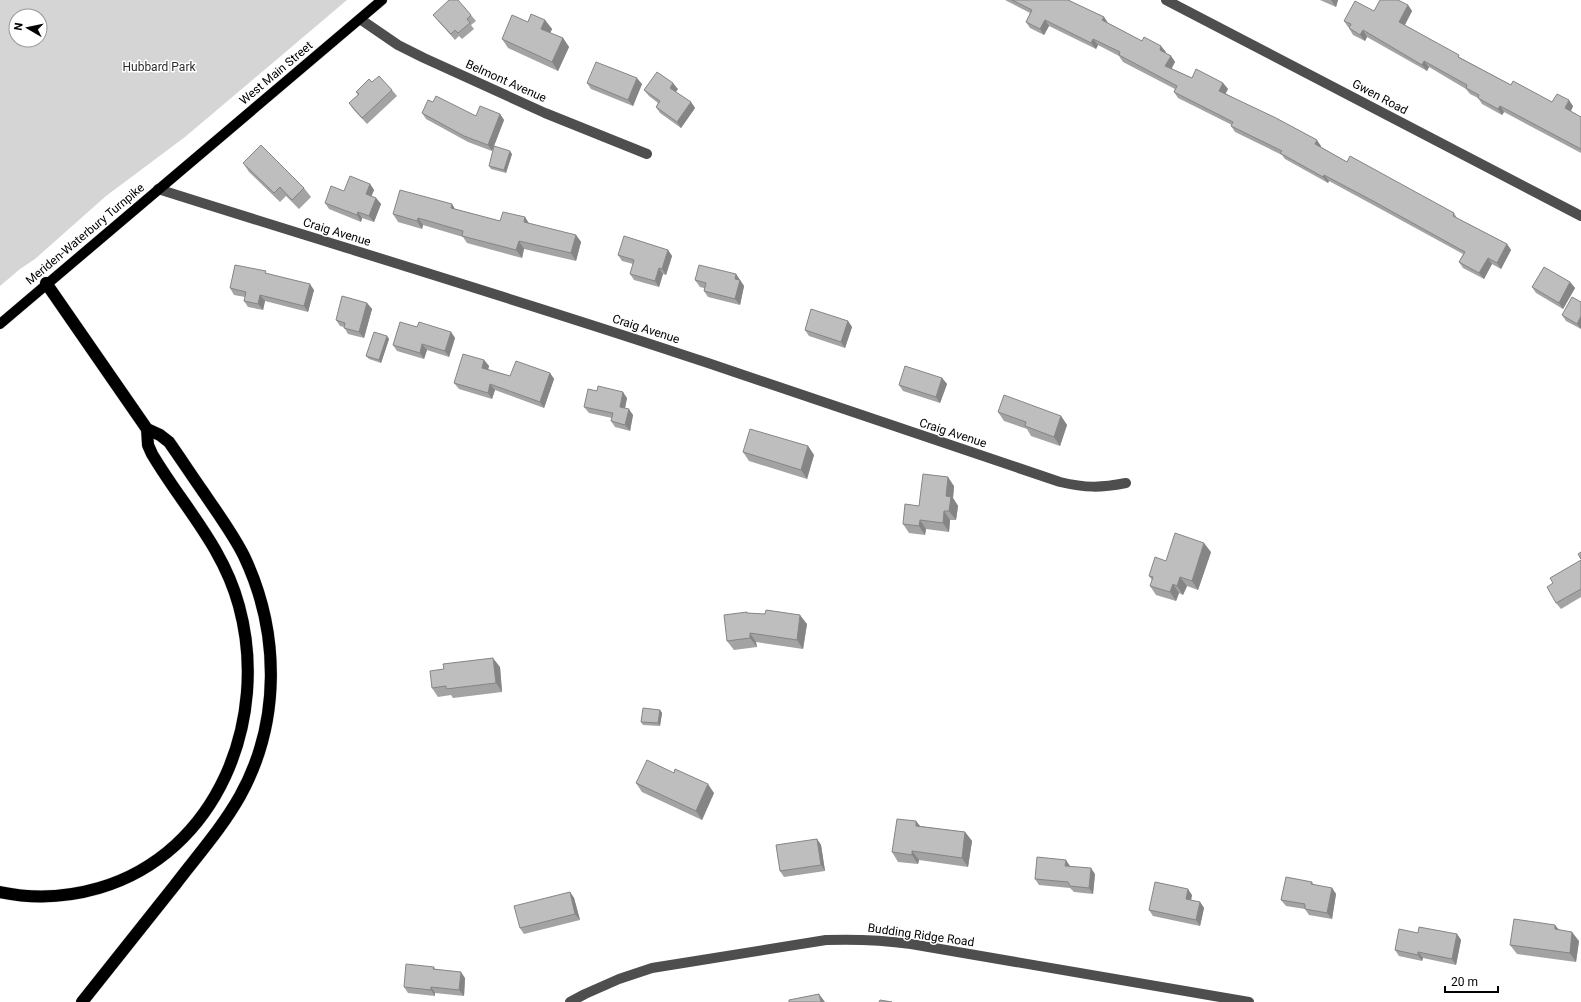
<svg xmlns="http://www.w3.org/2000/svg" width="1581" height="1002" font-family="Roboto,sans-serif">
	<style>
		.green { fill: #d5d5d5; fill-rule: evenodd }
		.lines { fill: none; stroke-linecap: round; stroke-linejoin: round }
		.major-casing { stroke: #dbdbdb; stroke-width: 11 }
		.highway-casing { stroke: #dbdbdb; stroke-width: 13 }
		.minor { stroke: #4e4e4e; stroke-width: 10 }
		.major { stroke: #000; stroke-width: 10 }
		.highway { stroke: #000; stroke-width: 12 }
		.wall { fill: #a3a3a3 }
		.shaded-wall { fill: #858585 }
		.building { fill: #bebebe; stroke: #858585 }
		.labels { text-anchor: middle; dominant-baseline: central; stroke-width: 3; stroke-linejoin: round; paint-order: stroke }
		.park-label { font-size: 12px; fill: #2c2c2c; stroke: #fff }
		.street-label { font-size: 12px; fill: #000; stroke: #fff }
	</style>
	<rect width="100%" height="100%" fill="#fff"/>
	<path class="green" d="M0,0H347L185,137L106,196L35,259L20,269L0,286ZM16,16H40V40H16Z"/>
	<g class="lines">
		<g class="major-casing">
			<polyline id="major" points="0,324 382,0"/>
		</g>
		<g class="highway-casing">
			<g id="highway">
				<path d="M46,283L147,429L160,435L169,442C181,459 192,476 204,493C218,514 233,534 244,556C280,632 281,722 240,796C222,828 197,856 175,885C144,924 113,963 82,1002"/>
				<path d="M0,892C33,899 68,897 99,888C218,853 270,719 239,606C223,546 182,505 152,454L148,445L147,429"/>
			</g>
		</g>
		<g class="minor">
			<polyline points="1166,0 1581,216"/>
			<polyline points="360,19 398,45 424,58 545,113 647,154"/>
			<path d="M158,189C341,247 526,302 708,363C825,402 942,443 1060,482C1086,488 1100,488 1126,483"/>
			<path d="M570,1002L585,994L619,979L652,968L826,940C855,939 882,940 911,944L1249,1002"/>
		</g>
		<use href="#major" class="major"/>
		<use href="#highway" class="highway"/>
	</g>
	<g class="wall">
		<polygon points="1005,0 1068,0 1104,17 1108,23 1142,41 1161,46 1165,53 1171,56 1175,62 1171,68 1192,78 1223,83 1228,89 1225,93 1321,146 1321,147 1347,162 1454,213 1457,218 1507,244 1511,250 1501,269 1492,264 1484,279 1463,268 1459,262 1463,254 1377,207 1329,181 1328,183 1285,159 1282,155 1235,132 1231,126 1232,125 1178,98 1174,92 1175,89 1123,62 1119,56 1098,45 1096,49 1049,26 1044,35 1030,28 1026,22 1030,13"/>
		<polygon points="1320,0 1338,0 1336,7"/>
		<polygon points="1408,5 1412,11 1405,25 1461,58 1511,85 1552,102 1573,106 1571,111 1581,117 1581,153 1504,112 1502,115 1482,104 1478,98 1470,94 1466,89 1429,67 1427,71 1367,37 1365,41 1353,35 1349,28 1350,27 1348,27 1344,21 1374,11"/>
		<polygon points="433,15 471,15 476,21 471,25 474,29 462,39 459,36 455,40 438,21"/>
		<polygon points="545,20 552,29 550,33 563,38 569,47 558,71 508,48 502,39 528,22"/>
		<polygon points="587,83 642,84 633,106 591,89"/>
		<polygon points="678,89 676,92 691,102 695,108 681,128 660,113 656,107 658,103 649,96 644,90"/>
		<polygon points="392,90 397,96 367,124 353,109 349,103 358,95 356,92"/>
		<polygon points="433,102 476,116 500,114 504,120 492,151 468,142 426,119 422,113"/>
		<polygon points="512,154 506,173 491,169 489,166"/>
		<polygon points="243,163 304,188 311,197 299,209 286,196 280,202 249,172"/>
		<polygon points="370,184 374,190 371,196 376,198 381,204 374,222 362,218 361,222 329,209 325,203 344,191"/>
		<polygon points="455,209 500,221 525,217 529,224 576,235 581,242 576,261 524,249 522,258 467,243 463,237 423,225 422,229 398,222 393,214"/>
		<polygon points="668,250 672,256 666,275 663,274 659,287 634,280 630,274 633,264 622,261 618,255"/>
		<polygon points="267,274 314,290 308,312 265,301 263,310 248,307 244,301 245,297 234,295 230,288"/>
		<polygon points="736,274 744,286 740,305 708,297 704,291 704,288 700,287 695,280"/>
		<polygon points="1570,282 1575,288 1563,309 1536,293 1532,287"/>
		<polygon points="1581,302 1581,329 1566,321 1562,315"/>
		<polygon points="367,303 372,309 364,338 348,334 344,327 340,326 336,320"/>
		<polygon points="848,321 852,327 845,348 809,336 805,330"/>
		<polygon points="417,327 451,332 455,338 449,357 427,350 424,359 397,351 393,345"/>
		<polygon points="387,336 389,339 381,363 369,359 366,356"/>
		<polygon points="484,360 489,366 488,369 510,376 550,373 554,379 544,408 495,390 492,399 459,389 454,383"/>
		<polygon points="942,378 947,384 940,403 903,391 899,385"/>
		<polygon points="627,398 625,408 633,415 630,431 615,427 611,421 612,418 589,413 584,407"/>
		<polygon points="998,412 1061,416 1067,425 1060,446 1031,436 1027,429 1004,421"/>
		<polygon points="808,446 814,455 807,479 749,461 743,452"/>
		<polygon points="954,486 953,498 958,506 956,520 950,520 949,532 926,529 925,535 909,533 903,524 919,506"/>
		<polygon points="1211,552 1198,590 1187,586 1183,595 1179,593 1176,601 1156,595 1150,586 1152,580 1149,576 1166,561"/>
		<polygon points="1581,560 1581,597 1561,609 1556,603 1553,583"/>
		<polygon points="748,613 807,624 803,649 756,642 757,647 734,650 727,641"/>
		<polygon points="500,667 502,692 453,698 451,695 438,697 432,688"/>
		<polygon points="660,710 662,713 660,726 643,725 641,722"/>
		<polygon points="636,783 714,793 702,820 642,792"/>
		<polygon points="916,821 920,826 965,832 972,841 968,867 919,860 918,864 898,862 892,852"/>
		<polygon points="817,839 821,845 825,871 784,877 780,871"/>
		<polygon points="1070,866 1095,874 1093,894 1074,892 1070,888 1039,885 1035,879"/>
		<polygon points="1312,882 1314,885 1332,888 1336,894 1332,919 1309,915 1305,909 1286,906 1281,900"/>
		<polygon points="570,892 574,898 580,920 524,934 520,928"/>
		<polygon points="1192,895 1191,900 1200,902 1204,908 1200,926 1153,916 1149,910"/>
		<polygon points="1555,925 1559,930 1579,941 1576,962 1517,954 1510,945"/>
		<polygon points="1457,934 1461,940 1456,965 1423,958 1422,961 1399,956 1395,950"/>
		<polygon points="434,967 435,969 465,978 464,996 435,993 435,996 408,993 404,987"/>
	</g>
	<g class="shaded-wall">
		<polygon points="1332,0 1338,0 1336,7 1331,0"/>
		<polygon points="1408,5 1412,11 1403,28 1399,22"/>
		<polygon points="1104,17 1108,23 1102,20"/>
		<polygon points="545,20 552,29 548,38 541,29"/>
		<polygon points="1045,20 1049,26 1044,35 1040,29"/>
		<polygon points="1363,30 1367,37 1365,41 1360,35"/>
		<polygon points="563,38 569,47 558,71 552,62"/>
		<polygon points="1093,39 1098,45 1096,49 1091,43"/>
		<polygon points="1161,46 1166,52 1164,56 1160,50"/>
		<polygon points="1171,56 1175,62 1170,72 1165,66"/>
		<polygon points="1424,61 1429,67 1427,71 1422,65"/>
		<polygon points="637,78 642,84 633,106 628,100"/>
		<polygon points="673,83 678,89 674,94 670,88"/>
		<polygon points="1223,83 1228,89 1224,97 1219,91"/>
		<polygon points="1569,100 1573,106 1569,115 1565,108"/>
		<polygon points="691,102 695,108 681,128 677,122"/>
		<polygon points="1500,106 1504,112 1502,115 1498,109"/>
		<polygon points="500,114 504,120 492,151 488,145"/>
		<polygon points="1317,140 1321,146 1319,150 1315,144"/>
		<polygon points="510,151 512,154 506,173 504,170"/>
		<polygon points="1324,175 1329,181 1328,183 1323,177"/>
		<polygon points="370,184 374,190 370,200 366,194"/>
		<polygon points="376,198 381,204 374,222 369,216"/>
		<polygon points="452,204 457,212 451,208"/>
		<polygon points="358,212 362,218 361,222 357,215"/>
		<polygon points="525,217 530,225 524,222"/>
		<polygon points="418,218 423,225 422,229 417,221"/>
		<polygon points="576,235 581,242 576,261 571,253"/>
		<polygon points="519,241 524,249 522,258 516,250"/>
		<polygon points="1507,244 1511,250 1501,269 1497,263"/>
		<polygon points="668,250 672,256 666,275 662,269"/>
		<polygon points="1488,258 1492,264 1484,279 1479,273"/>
		<polygon points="659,268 663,274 659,287 655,281"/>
		<polygon points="736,274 744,286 740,305 735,299 735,279"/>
		<polygon points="1570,282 1575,288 1563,309 1559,303"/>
		<polygon points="310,284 314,290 308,312 304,306"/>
		<polygon points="260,295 265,301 263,310 258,304"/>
		<polygon points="367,303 372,309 364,338 359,332"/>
		<polygon points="1581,316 1581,329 1577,324"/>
		<polygon points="848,321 852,327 845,348 841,342"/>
		<polygon points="451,332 455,338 449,357 445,351"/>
		<polygon points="387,336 389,339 381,363 379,360"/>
		<polygon points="422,344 427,350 424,359 420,353"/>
		<polygon points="484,360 489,366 487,374 482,368"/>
		<polygon points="550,373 554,379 544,408 540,402"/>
		<polygon points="942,378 947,384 940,403 936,397"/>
		<polygon points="490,384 495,390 492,399 488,393"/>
		<polygon points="623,392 627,398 624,413 620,407"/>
		<polygon points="629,409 633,415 630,431 625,425"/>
		<polygon points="1061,416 1067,425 1060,446 1054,437"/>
		<polygon points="808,446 814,455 807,479 801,470"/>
		<polygon points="948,477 954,486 953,498 958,506 956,520 949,511 946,496"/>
		<polygon points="944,511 950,520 949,532 943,523"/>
		<polygon points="920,520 926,529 925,535 919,526"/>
		<polygon points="1204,543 1211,552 1198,590 1192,581"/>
		<polygon points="1180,577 1187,586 1183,595 1177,586"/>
		<polygon points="1173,584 1179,593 1176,601 1170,592"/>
		<polygon points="800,615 807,624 803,649 797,640"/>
		<polygon points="750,633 756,642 757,647 750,638"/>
		<polygon points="493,658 500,667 502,692 496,683"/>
		<polygon points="660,710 662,713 660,726 658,723"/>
		<polygon points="708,784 714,793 702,820 696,811"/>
		<polygon points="916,821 923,830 916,826"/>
		<polygon points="965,832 972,841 968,867 962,858"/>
		<polygon points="817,839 821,845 825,871 821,865"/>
		<polygon points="912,851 919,860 918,864 912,855"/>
		<polygon points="1066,860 1070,866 1065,866"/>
		<polygon points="1091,868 1095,874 1093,894 1089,888"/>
		<polygon points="1332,888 1336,894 1332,919 1327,913"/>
		<polygon points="1188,889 1192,895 1190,905 1186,899"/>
		<polygon points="570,892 574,898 580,920 575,914"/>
		<polygon points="1200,902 1204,908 1200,926 1196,920"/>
		<polygon points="1555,925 1562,934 1555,929"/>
		<polygon points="1572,932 1579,941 1576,962 1570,953"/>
		<polygon points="1457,934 1461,940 1456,965 1452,959"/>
		<polygon points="1418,952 1423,958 1422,961 1418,955"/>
		<polygon points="461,972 465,978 464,996 459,990"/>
		<polygon points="431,987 435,993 435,996 431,990"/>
		<polygon points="819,994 825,1002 821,1002"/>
	</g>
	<g class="building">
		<polygon points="449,0 458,0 471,15 467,19 470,23 458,33 455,30 451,34 433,15"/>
		<polygon points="1012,0 1068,0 1104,17 1102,20 1142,41 1144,37 1161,46 1160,50 1171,56 1165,66 1192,78 1196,69 1223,83 1219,91 1276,118 1317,140 1315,144 1347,162 1350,156 1454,213 1453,216 1507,244 1497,263 1488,258 1479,273 1459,262 1465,252 1373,201 1324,175 1323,177 1280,153 1282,151 1231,126 1233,122 1174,92 1177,86 1119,55 1120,52 1093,39 1091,43 1045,20 1040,29 1026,22 1032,10"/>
		<polygon points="1380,0 1398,0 1408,5 1399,22 1459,55 1458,57 1511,85 1513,81 1552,102 1557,94 1569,100 1565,108 1581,117 1581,149 1500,106 1498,109 1478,98 1479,95 1466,88 1467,85 1424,61 1422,65 1363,30 1360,35 1349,28 1351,24 1344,21 1355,1 1374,11"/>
		<polygon points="531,14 545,20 541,29 563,38 552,62 502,39 512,15 528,22"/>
		<polygon points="596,62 637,78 628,100 587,83"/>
		<polygon points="657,72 673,83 670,88 691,102 677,122 656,107 660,101 644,90"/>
		<polygon points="379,76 392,90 362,118 349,103 359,94 356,92 369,79 372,82"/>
		<polygon points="436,96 476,116 480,106 500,114 488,145 464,136 422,113 428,100 433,102"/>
		<polygon points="261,145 304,188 292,200 280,187 274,193 243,163"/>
		<polygon points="494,146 510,151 504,170 489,166"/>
		<polygon points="350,176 370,184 366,194 376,198 369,216 358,212 357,215 325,203 331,186 344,191"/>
		<polygon points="400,190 452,204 451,208 500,221 503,212 525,217 524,222 576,235 571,253 519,241 516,250 462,236 463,231 418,218 417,221 393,214"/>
		<polygon points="624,236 668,250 662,269 659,268 655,281 630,274 634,260 618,255"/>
		<polygon points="235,265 266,271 265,273 310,284 304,306 260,295 258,304 244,301 246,292 230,288"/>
		<polygon points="699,265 736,274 735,279 740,280 735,299 704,291 706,283 695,280"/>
		<polygon points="1544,267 1570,282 1559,303 1532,287"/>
		<polygon points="342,296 367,303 359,332 344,328 345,323 336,320"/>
		<polygon points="1572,297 1581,302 1581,316 1577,324 1562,315"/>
		<polygon points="811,309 848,321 841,342 805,330"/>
		<polygon points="400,322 417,327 419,322 451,332 445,351 422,344 420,353 393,345"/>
		<polygon points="374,332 387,336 379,360 366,356"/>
		<polygon points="463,354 484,360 482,368 510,376 516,361 550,373 540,402 490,384 488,393 454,383"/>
		<polygon points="905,366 942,378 936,397 899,385"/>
		<polygon points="598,386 623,392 620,407 629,409 625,425 611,421 613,413 584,407 588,389 597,391"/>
		<polygon points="1004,395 1061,416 1054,437 1025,426 1026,422 998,412"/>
		<polygon points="750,429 808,446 801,470 743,452"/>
		<polygon points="923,474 948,477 946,496 951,497 949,511 944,511 943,523 920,520 919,526 903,524 905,504 919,506"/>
		<polygon points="1175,533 1204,543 1192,581 1180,577 1177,586 1173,584 1170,592 1150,586 1153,577 1149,576 1155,557 1166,561"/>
		<polygon points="1581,552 1581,559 1578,554"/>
		<polygon points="1581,560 1581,589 1556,603 1547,587 1553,583 1550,578"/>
		<polygon points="766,610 800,615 797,640 750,633 750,638 727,641 724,615 747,612 747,613 765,614"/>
		<polygon points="493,658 496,683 446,689 446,686 432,688 430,671 444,669 443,664"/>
		<polygon points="643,708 660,710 658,723 641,722"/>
		<polygon points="647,760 674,773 675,769 708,784 696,811 636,783"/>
		<polygon points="897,819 916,821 916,826 965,832 962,858 912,851 912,855 892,852"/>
		<polygon points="817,839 821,865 780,871 776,845"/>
		<polygon points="1037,857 1066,860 1065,866 1091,868 1089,888 1070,886 1068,882 1035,879"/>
		<polygon points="1286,877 1312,882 1311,884 1332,888 1327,913 1305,909 1305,904 1281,900"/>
		<polygon points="1155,882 1188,889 1186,899 1200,902 1196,920 1149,910"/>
		<polygon points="570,892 575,914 520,928 514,906"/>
		<polygon points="1514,919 1555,925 1555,929 1572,932 1570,953 1510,945"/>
		<polygon points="1419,927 1457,934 1452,959 1418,952 1418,955 1395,950 1399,929 1418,933"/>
		<polygon points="406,964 434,967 433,969 461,972 459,990 431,987 431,990 404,987"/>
		<polygon points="819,994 821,1002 789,1002 789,1000"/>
		<polygon points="880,1000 892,1002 879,1002"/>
	</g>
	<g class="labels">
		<g class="park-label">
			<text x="159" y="67">Hubbard Park</text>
		</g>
		<g class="street-label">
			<text transform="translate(276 73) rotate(-40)">West Main Street</text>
			<text transform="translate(506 81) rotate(24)">Belmont Avenue</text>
			<text transform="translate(1380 97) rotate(28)">Gwen Road</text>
			<text transform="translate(337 232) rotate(17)">Craig Avenue</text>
			<text transform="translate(85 234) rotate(-40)">Meriden-Waterbury Turnpike</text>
			<text transform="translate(646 329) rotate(18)">Craig Avenue</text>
			<text transform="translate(953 433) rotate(18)">Craig Avenue</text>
			<text transform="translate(921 935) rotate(8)">Budding Ridge Road</text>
		</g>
	</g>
	<g transform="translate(28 28) rotate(279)"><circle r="19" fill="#ffffff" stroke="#999999"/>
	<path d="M0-3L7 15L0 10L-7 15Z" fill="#000000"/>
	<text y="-6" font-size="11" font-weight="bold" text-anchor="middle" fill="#000000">N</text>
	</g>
	<path d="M1445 986v6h53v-6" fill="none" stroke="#000000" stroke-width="2"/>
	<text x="1451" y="986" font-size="12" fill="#000000" stroke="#ffffff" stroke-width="3" paint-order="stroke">20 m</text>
</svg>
